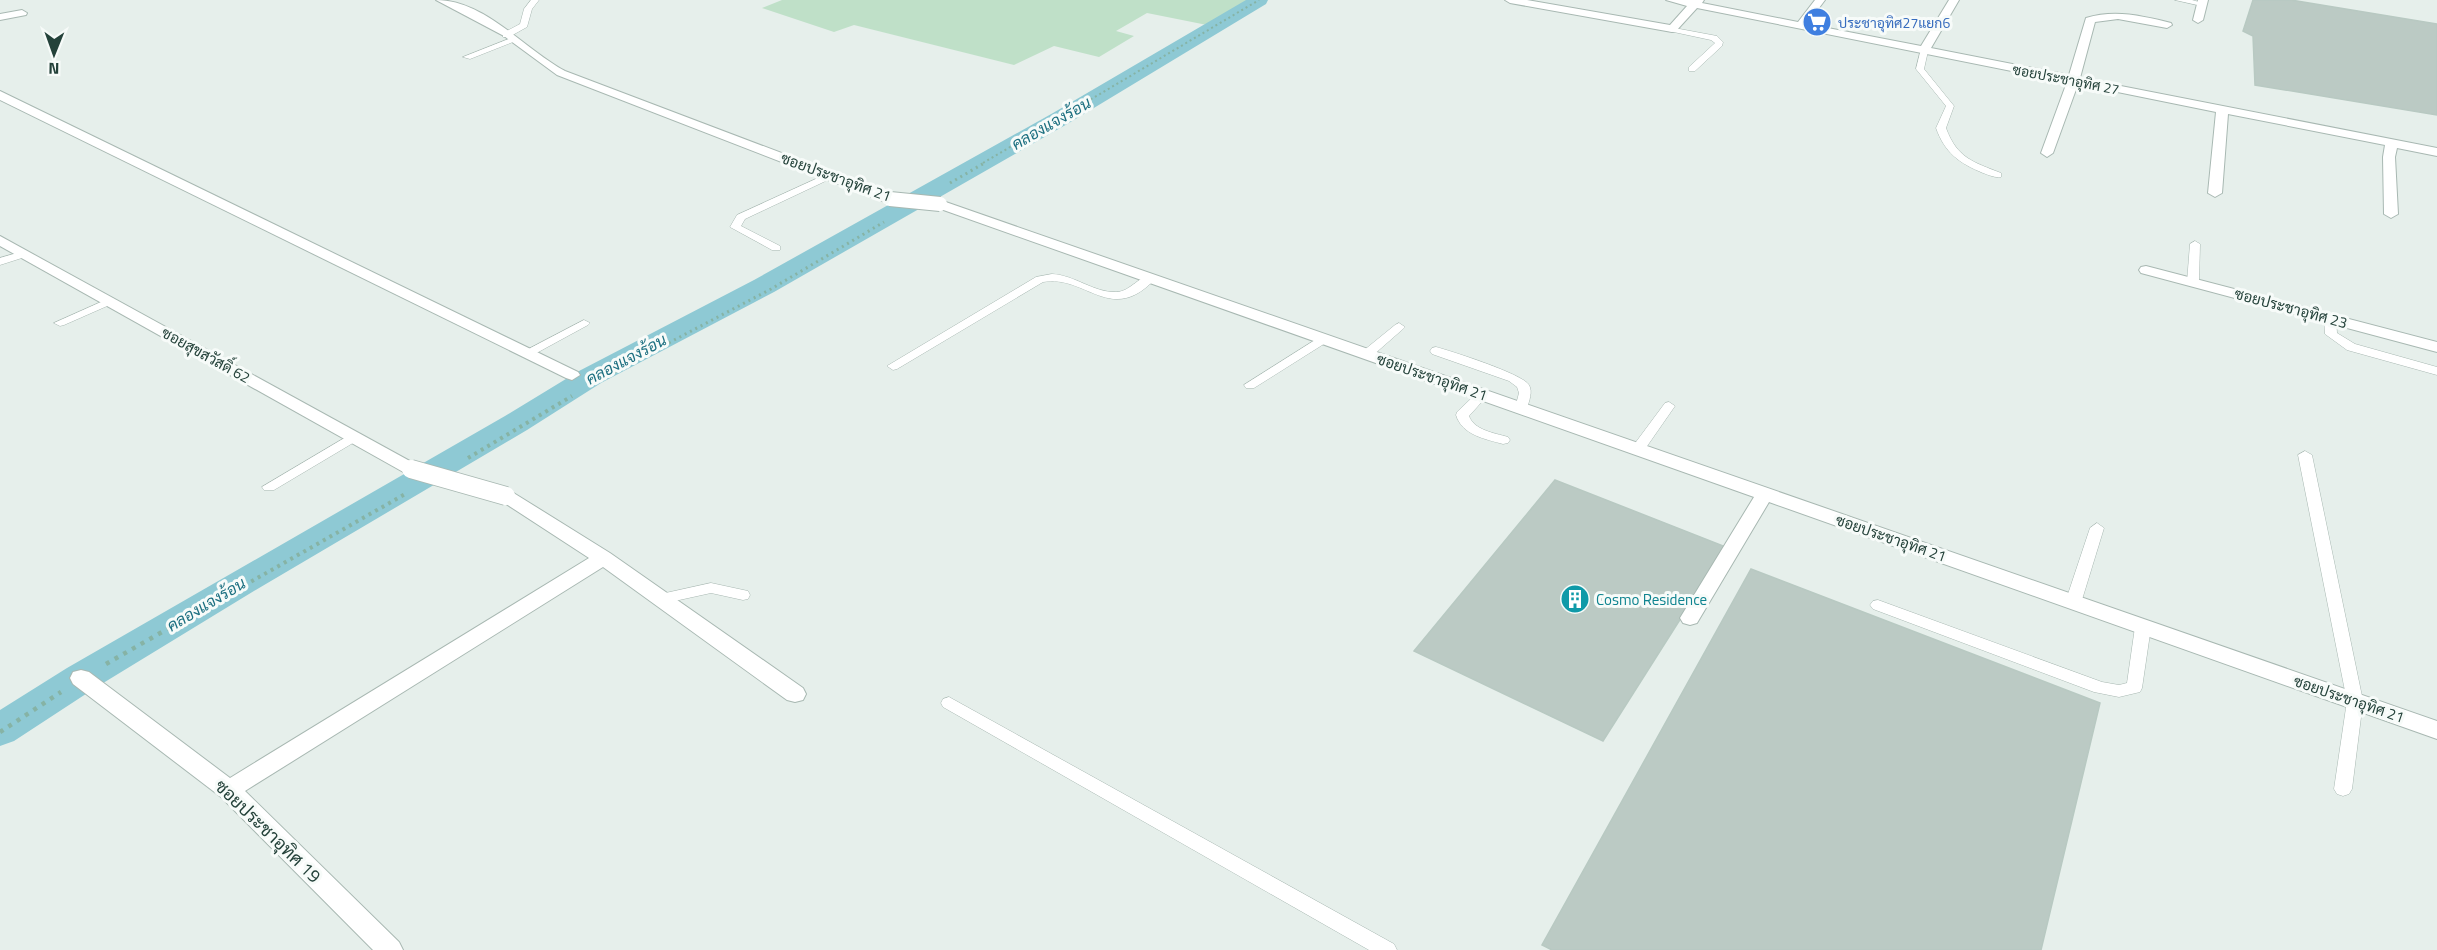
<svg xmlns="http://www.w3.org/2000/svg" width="2437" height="950" font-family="'Titillium Web',Sarabun,sans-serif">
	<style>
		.green { fill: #bfe0c8 }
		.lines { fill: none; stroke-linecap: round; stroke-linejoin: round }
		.canal { fill: #8ec9d4; fill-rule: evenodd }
		.building { fill: #bbcac4; stroke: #b8c9c2; stroke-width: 1.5 }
		.lane-casing { stroke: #a8b8b2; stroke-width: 1 }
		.street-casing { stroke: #a8b8b2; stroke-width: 2 }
		.path-far3 { stroke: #86b3a5; stroke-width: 2; stroke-dasharray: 2 3; stroke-linecap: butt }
		.path-far2 { stroke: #86b3a5; stroke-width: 3; stroke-dasharray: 2 4; stroke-linecap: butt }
		.path-far1 { stroke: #86b3a5; stroke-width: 4; stroke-dasharray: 3 4.5; stroke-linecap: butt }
		.path { stroke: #86b3a5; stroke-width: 4.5; stroke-dasharray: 4 6; stroke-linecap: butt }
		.lane { fill: #fff; fill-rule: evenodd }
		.street { fill: #fff; fill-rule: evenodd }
		.street-bridge-far1-casing { stroke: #a8b8b2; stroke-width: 16; stroke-linecap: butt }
		.street-bridge-casing { stroke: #a8b8b2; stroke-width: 20; stroke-linecap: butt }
		.street-bridge-far1 { stroke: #fff; stroke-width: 14 }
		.street-bridge { stroke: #fff; stroke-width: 18 }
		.labels { text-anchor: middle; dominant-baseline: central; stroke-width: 6; stroke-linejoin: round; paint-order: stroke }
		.far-shop-label { font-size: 14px; fill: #366cbe; stroke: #f7fbf9; text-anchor: start }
		.far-street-label { font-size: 14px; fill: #24423a; stroke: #f7fbf9 }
		.street-label { font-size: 15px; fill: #24423a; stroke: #f7fbf9 }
		.culture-label { font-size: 15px; fill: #0d838f; stroke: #f7fbf9; text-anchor: start }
		.water-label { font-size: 16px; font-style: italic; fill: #1c6f80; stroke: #f7fbf9 }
		.near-street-label { font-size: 18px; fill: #24423a; stroke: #f7fbf9 }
	</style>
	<rect width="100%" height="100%" fill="#e6efeb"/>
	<polygon class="green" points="782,0 1253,0 1207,25 1147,13 1116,31 1134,36 1099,57 1054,46 1014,65 854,25 834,32 762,8"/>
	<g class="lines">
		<polygon class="canal" points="1246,0 1268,0 1266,4 1069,123 774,292 601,383 527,430 249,594 95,688 14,741 0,746 0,710 67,668 505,416 579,371 754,280 1053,113"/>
	</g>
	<g class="building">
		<polygon points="2253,0 2291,0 2437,24 2437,115 2255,85 2253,36 2243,31"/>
		<polygon points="1555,480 1726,547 1603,741 1414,651"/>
		<polygon points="1751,569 2100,703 2041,950 1552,950 1542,945"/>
	</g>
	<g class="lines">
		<g class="lane-casing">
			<g id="lane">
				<polygon points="531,0 539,0 532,9 527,27 509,37 503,37 503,33 520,24 524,9"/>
				<polygon points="2175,0 2192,0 2206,4 2202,6"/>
				<polygon points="1669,27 1717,36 1723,42 1722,46 1695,71 1689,71 1689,67 1715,43 1711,40 1669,31"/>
				<polygon points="511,38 518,40 470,59 463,57"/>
				<path d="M1921,49L1928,51L1924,69L1954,106L1946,128C1957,158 1973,162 2001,173V177C1995,178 1989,175 1983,173C1959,163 1945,153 1936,128L1946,106L1916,69Z"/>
				<polygon points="829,173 832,174 832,178 745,219 741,226 780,246 780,250 772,250 730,227 737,215"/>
				<polygon points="2195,241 2200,244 2199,282 2193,285 2187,282 2190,244"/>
				<polygon points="24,251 29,254 28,256 0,265 0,258"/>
				<path d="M1052,274C1075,275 1094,293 1116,292C1131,292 1140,273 1154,276L1156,278C1111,327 1086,274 1043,282L897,369L893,370L887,366L1036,277Z"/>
				<polygon points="110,298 114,299 114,303 64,325 60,326 54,323"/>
				<polygon points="2330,316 2336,319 2337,333 2355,344 2437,367 2437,375 2347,350 2325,334 2324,319"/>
				<polygon points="584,320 590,323 588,325 531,356 523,356 521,353"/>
				<polygon points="1399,323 1405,327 1403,329 1371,357 1363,357 1361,354 1363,351 1395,325"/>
				<polygon points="1323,335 1327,336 1329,339 1327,342 1254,388 1246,388 1244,385"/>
				<path d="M1436,347C1451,351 1523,374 1529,385C1533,392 1529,401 1527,408L1521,412L1515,408L1519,393L1517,387L1509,381L1432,354L1430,351L1432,348Z"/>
				<path d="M1482,391L1488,395L1469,416C1474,430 1494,433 1508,437L1510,440L1508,443L1503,444C1485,439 1462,435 1456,415L1457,412L1478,392Z"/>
				<polygon points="1669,402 1675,406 1643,452 1633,452 1631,449 1633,446 1665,403"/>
				<polygon points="353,433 360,437 358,440 274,490 264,490 262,487"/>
				<polygon points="2305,451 2312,455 2363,701 2352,789 2349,794 2343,796 2337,794 2334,789 2347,701 2298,455"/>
				<polygon points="2097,523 2104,528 2081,603 2078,607 2068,607 2065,603 2090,528"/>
				<polygon points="711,583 748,591 750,595 748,599 743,600 711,593 661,604 656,603 653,599 656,595 661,594"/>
				<polygon points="1878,600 2102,682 2119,685 2127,683 2135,627 2138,623 2148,623 2151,627 2142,688 2140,692 2119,697 2094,692 1873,609 1870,605 1873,601"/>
				<polygon points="949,697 1394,944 1397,950 1369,950 943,707 941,703 943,699"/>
			</g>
		</g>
		<g class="street-casing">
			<g id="street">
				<path d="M436,0C485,0 524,49 565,71L895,196L897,199L890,203L885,202L557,75L504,36Z"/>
				<path d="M1505,0H1527L1670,25L1687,6L1666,0H1704L1702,3L1798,22L1815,0H1825L1807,24L1921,46L1949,0H1959L1931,48L2069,75L2086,18C2115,9 2143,16 2171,23L2172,25L2167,28L2118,19L2095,22L2080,78L2437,148V156L2397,148L2395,157L2398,214L2391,218L2384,214L2383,157L2385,145L2228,114L2222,193L2215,197L2208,193L2216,112L2078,84L2053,153L2047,157L2041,153L2067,82L1697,8L1676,31L1672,32L1510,3Z"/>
				<polygon points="2198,0 2208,0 2203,20 2198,23 2193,20"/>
				<polygon points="22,10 27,13 26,15 0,20 0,14"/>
				<polygon points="0,91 578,372 580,375 572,380 566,378 0,100"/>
				<polygon points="940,200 2437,721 2437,739 1769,502 1697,623 1690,625 1683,623 1680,618 1754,497 935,207 933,204"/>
				<polygon points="0,236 417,465 420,469 417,473 405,473 0,246"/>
				<polygon points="2146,266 2437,342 2437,352 2141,273 2139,270 2141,267"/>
				<polygon points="506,490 512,492 610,553 803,688 806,694 803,700 795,702 787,700 603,567 245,791 399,942 403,950 373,950 221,797 73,684 70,678 73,672 81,670 89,672 230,778 589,558 500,500 497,496 500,492"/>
			</g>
		</g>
		<polyline class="path-far3" points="983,163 1259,0"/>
		<g class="path-far2">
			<polyline points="950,183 986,162"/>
			<polyline points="621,368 771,289 884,222"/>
		</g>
		<g class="path-far1">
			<polyline points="594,382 623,367"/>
			<polyline points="468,458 572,396"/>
			<polyline points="173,626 407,493"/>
		</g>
		<g class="path">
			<polyline points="106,664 176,624"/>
			<polyline points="0,732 61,692"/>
		</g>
		<use href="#lane" class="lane"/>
		<use href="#street" class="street"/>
		<g class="street-bridge-far1-casing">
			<polyline id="street-bridge-far1" points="890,199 940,204"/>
		</g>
		<g class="street-bridge-casing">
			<polyline id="street-bridge" points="411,469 506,496"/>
		</g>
		<use href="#street-bridge-far1" class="street-bridge-far1"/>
		<use href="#street-bridge" class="street-bridge"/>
	</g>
	<defs>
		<g id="supermarket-disc" transform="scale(1.5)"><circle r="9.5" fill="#3f7fe0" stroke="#f7fbf9"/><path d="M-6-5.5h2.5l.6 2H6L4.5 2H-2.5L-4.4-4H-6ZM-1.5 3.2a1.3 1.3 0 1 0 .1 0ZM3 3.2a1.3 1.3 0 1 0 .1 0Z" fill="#fff"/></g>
		<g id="building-disc" transform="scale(1.5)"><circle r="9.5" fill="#0f9aa8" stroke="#f7fbf9"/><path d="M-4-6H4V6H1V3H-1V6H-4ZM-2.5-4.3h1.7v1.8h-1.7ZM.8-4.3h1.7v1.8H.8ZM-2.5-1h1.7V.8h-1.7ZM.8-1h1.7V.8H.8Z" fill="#fff"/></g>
	</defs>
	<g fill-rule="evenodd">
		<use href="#supermarket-disc" x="1817" y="22"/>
		<use href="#building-disc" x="1575" y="599"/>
	</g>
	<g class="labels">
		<g class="far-shop-label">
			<text x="1838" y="22">ประชาอุทิศ27แยก6</text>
		</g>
		<g class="far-street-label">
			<text transform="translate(2066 79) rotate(11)">ซอยประชาอุทิศ 27</text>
		</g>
		<g class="street-label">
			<text transform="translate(836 177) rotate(20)">ซอยประชาอุทิศ 21</text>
			<text transform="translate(2291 308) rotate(15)">ซอยประชาอุทิศ 23</text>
			<text transform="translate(206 355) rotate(29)">ซอยสุขสวัสดิ์ 62</text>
			<text transform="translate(1432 377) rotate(19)">ซอยประชาอุทิศ 21</text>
			<text transform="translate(1891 538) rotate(19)">ซอยประชาอุทิศ 21</text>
			<text transform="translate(2349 699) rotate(19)">ซอยประชาอุทิศ 21</text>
		</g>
		<g class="culture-label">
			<text x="1596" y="599">Cosmo Residence</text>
		</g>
		<g class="water-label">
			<text transform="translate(1051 123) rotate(-30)">คลองแจงร้อน</text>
			<text transform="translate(626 359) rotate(-28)">คลองแจงร้อน</text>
			<text transform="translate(206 604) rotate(-31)">คลองแจงร้อน</text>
		</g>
		<g class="near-street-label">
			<text transform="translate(268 831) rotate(44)">ซอยประชาอุทิศ 19</text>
		</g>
	</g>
	<g transform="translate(54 54) rotate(181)" stroke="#f7fbf9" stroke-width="4.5" paint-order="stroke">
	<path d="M0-4.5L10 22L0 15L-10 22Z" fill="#24423a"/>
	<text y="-9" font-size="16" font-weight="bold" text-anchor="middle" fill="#24423a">N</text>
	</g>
</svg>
